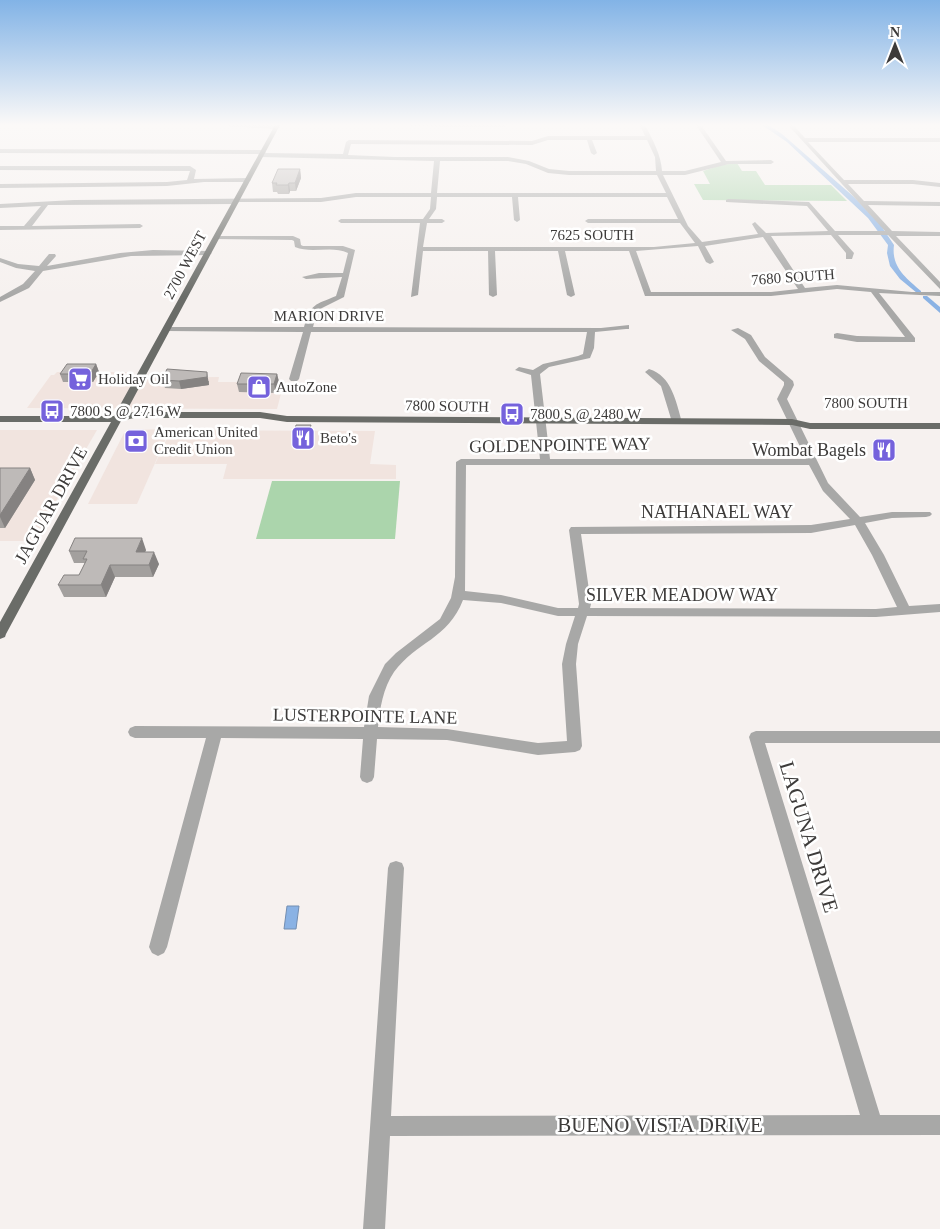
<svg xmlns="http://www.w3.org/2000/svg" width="940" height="1229" font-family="'Times New Roman',serif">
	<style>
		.built { fill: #f1e4df }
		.green { fill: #abd5ac }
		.water { fill: #8ab2e4; stroke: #738eb1 }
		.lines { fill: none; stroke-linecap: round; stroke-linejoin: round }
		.canal { fill: #8ab2e4; fill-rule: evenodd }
		.minor { fill: #a8a8a7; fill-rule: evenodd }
		.major { fill: #6a6c68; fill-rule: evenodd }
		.wall { fill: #a3a09e }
		.shaded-wall { fill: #858281 }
		.building { fill: #bebab8; stroke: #858281 }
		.labels { text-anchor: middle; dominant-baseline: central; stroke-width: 5; stroke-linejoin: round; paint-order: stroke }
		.far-street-label { font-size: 15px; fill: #3d3b3a; stroke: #fff }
		.far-poi-label { font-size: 15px; fill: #3d3b3a; stroke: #fff; text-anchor: start }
		.street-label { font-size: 18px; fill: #3d3b3a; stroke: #fff }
		.poi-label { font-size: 18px; fill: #3d3b3a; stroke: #fff; text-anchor: end }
		.near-street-label { font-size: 21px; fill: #3d3b3a; stroke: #fff }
	</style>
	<rect width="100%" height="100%" fill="#f6f1ef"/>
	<g class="built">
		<polygon points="57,372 133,372 130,378 219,377 218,382 284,382 277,409 27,408 51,375 54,375"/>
		<polygon points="0,430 97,430 33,541 0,541"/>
		<polygon points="132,430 170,429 137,504 88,504 124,433"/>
		<polygon points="171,430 375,431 370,464 396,465 396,479 223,479 227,464 155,464"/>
	</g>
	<g class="green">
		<polygon points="737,163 742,171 756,171 765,185 831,185 847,201 703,200 694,184 710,184 703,171 721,165"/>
		<polygon points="272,481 400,481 395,539 256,539"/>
	</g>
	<polygon class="water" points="287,906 299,906 296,929 284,929"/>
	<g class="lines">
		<g class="canal">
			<path d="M762,125H768L782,134L854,197L880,224L894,245C891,267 906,278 921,291V293H917L900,279L890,266L887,253L888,245L868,218L787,142Z"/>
			<polygon points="923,296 927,296 940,307 940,313 923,298"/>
		</g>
		<g class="minor">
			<polygon points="215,125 275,125 280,127 277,129"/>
			<polygon points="356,125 507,125 505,127"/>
			<path d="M640,125H645C653,141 661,154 662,171H685L721,162L696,125H701L726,161L771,160L774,162L771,164H729L685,175H663L688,226L702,242L758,234L752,224L755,222L766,233L828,231L807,206L726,202V200L728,199L809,202L835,231H885L788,125H793L805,138H940V142H808L844,180H913L940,183V187L913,184H848L864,201L940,202V206L868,205L892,231L940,232V236H896L940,282V289L888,235H838L854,253L852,259H846V253L831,235L771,236L805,288L837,285L912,292H940V296L879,293L915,338V342H857L834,338V334L837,333L857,336L905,337L871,292L837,289L771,296H645L629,251H565L575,295L571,297L567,295L558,251H495L497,295L493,297L489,295L488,251H423L418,295L411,297L420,223H341L338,221L341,219H423L430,209L431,197H356L321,202H239L236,204L48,205L32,226L140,224L143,226L140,228L0,230V226H24L41,206L0,208V204L74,200L321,198L356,193H431L434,161L261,157L258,155L259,154L0,153V149L263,150L266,152L265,153L343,154L346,142L349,140L532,141L548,136H645ZM548,140H587L591,153L594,155L597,153L592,140H647L655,157L656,171H569L549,169L529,161L508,157H395L348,155L351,144L532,145ZM440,161H508L526,164L548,173L569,175H657L666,193H437ZM437,197H512L514,220L517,222L520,220L518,197H667L678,219H588L585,221L588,223H680L695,243L654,247H423L427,223H442L445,221L442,219H429L436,209ZM763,237L798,289L771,292H651L636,251L698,246L706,262L710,264L714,262L705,246Z"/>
			<polygon points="0,166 190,166 196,170 194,179 248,178 251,180 248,182 204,182 167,186 0,188 0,184 167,182 187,180 190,171 0,170"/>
			<path d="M217,236H293L300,239L301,245L303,246H343L355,250L344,297L320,309L317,312L313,327L601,328L629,325V329H626L595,332L594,348L590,358L549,367L540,374L550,459H806L777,399L784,385V382L759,361L745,339L731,330L738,328L751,335L765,357L793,381L794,385L787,399L828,483L860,517L892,512H930L932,514L930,516L926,517L892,518L865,523L884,555L909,606L940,604V612L876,617L587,616L578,644L576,664L582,746L580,750L575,752L538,755L447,740L377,739L374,777L372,781L367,783L362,781L360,777L363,739L221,738L167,947L164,953L158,956L152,953L149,947L206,738H135L130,736L128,732L130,728L135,726L364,727L369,696L385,664L396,653L440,619L451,598L455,577L456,462L461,459H540L531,375L515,370L519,367L533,370L543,364L578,356L583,354L587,332H311L299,379L297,381H291L289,379L303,332L167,331L163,329L167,327H304C311,303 315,305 336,296L342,277L306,279L302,277L319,273H343L348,253C332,245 312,254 295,247L294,241L292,240L215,239V237ZM466,465H809L823,491L850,519L811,525L571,527L569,530L579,604L578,608H558L501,595L465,591ZM855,525L872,555L897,607L876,609L590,608L591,604L581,534L811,533ZM463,600L501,603L558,616H575L566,644L562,664L567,741L538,743L447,729L378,727C380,708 383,688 394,672C416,642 448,639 463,600Z"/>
			<polygon points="153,250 208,251 212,253 208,255 131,256 43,271 29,288 0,302 0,297 23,284 35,271 16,268 0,262 0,258 18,264 39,266 49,254 55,254 56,256 47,266 120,253"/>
			<path d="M649,369C672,376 676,402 682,422L680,424H674L672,422L661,386L645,372Z"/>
			<polygon points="756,731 940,731 940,743 765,743 880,1115 940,1115 940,1135 390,1136 385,1229 363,1229 388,868 390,863 396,861 402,863 404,868 391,1116 860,1115 749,737 751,733"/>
		</g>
		<polygon class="major" points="275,125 280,125 125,414 134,412 260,412 287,416 792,419 810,423 940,423 940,429 810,429 792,425 287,422 260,418 134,418 121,421 6,634 5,637 0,639 0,622 111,422 0,422 0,416 114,416"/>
	</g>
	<g class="wall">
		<polygon points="300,169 301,178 296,191 290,191 289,194 278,194 277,192 273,192 272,183"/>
		<polygon points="96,364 99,372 93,382 63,382 60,374"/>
		<polygon points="277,374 279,382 276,393 239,392 237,384"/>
		<polygon points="162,380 209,381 209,385 181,389 165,388"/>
		<polygon points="311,431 308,444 294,444 293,439"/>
		<polygon points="0,468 30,468 35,480 5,528 0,528"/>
		<polygon points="146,550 145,552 159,564 153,577 115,577 106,597 64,597 58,585 79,575 85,563 74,563 69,551"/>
	</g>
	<g class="shaded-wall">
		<polygon points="300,169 301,178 296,191 295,183"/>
		<polygon points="289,183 290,191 289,194 288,185"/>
		<polygon points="96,364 99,372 93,382 90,374"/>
		<polygon points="207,372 209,385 181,389 179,381"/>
		<polygon points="277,374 279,382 276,393 274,384"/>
		<polygon points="311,425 311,431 308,444 307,439"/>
		<polygon points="30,468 35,480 5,528 0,517 0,515"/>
		<polygon points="142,538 146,550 140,564 136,552"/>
		<polygon points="154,552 159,564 153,577 149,565"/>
		<polygon points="110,565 115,577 106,597 101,585"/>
	</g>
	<g class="building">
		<polygon points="278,169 300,169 295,183 289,183 288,185 276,185 277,183 272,183"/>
		<polygon points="67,364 96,364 90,374 60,374"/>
		<polygon points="167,369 207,372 207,377 179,381 162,380"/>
		<polygon points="241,373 277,374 274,384 237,384"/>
		<polygon points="296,425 311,425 307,439 293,439"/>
		<polygon points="0,468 30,468 0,515"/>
		<polygon points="75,538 142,538 136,552 154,552 149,565 110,565 101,585 58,585 64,575 79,575 87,559 83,559 87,551 69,551"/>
	</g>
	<linearGradient id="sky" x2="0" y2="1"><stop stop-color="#82b3e6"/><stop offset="0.42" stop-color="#fbf9f8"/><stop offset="1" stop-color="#fbf9f8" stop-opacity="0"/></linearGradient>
	<rect width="940" height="297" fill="url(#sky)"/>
	<defs>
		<g id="supermarket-square" transform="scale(1.25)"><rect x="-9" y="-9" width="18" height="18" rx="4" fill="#7562dc" stroke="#fff"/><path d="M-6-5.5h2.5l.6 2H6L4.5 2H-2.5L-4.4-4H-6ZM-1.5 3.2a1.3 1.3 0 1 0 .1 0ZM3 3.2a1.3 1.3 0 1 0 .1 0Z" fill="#fff"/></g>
		<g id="shop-square" transform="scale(1.25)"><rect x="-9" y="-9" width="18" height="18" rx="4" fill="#7562dc" stroke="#fff"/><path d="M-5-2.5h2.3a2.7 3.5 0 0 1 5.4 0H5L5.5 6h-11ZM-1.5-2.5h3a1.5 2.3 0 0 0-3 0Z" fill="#fff"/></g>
		<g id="bus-square" transform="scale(1.25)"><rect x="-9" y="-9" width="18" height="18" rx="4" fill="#7562dc" stroke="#fff"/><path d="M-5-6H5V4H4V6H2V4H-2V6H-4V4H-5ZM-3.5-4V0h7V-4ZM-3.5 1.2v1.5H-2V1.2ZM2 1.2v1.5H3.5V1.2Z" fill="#fff"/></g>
		<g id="restaurant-square" transform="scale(1.25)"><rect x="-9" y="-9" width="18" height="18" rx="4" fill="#7562dc" stroke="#fff"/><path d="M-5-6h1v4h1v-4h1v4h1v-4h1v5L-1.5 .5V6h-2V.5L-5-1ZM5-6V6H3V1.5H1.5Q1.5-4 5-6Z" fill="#fff"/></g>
		<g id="bank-square" transform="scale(1.25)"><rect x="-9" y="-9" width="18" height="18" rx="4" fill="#7562dc" stroke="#fff"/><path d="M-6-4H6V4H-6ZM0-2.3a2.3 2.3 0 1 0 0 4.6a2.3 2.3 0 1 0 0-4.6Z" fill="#fff"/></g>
	</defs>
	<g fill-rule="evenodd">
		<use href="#supermarket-square" x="80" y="379"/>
		<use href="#shop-square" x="259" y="387"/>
		<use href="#bus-square" x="52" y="411"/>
		<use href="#bus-square" x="512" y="414"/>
		<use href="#restaurant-square" x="303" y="438"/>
		<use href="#bank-square" x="136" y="441"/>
		<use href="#restaurant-square" x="884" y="450"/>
	</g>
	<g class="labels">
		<g class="far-street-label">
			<text x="592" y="235">7625 SOUTH</text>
			<text transform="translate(185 265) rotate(-62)">2700 WEST</text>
			<text transform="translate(793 277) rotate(-4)">7680 SOUTH</text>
			<text x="329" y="316">MARION DRIVE</text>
			<text x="866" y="403">7800 SOUTH</text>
			<text transform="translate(447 406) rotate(1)">7800 SOUTH</text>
		</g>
		<g class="far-poi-label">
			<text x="98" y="379">Holiday Oil</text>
			<text x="276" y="387">AutoZone</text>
			<text x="70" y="411">7800 S @ 2716 W</text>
			<text x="530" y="414">7800 S @ 2480 W</text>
			<text x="154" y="432">American United<tspan x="154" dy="17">Credit Union</tspan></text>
			<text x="320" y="438">Beto's</text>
		</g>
		<g class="street-label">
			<text transform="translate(560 445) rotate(-1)">GOLDENPOINTE WAY</text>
			<text transform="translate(51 505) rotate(-61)">JAGUAR DRIVE</text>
			<text x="717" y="512">NATHANAEL WAY</text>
			<text x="682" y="595">SILVER MEADOW WAY</text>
			<text transform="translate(365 716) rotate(1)">LUSTERPOINTE LANE</text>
		</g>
		<g class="poi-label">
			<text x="866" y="450">Wombat Bagels</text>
		</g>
		<g class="near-street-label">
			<text transform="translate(809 837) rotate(73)">LAGUNA DRIVE</text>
			<text x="660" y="1125">BUENO VISTA DRIVE</text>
		</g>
	</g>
	<g transform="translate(895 45)" stroke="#ffffff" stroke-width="4" paint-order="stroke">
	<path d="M0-4L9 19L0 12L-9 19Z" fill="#3d3b3a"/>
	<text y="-8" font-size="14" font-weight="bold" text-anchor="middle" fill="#3d3b3a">N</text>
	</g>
</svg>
